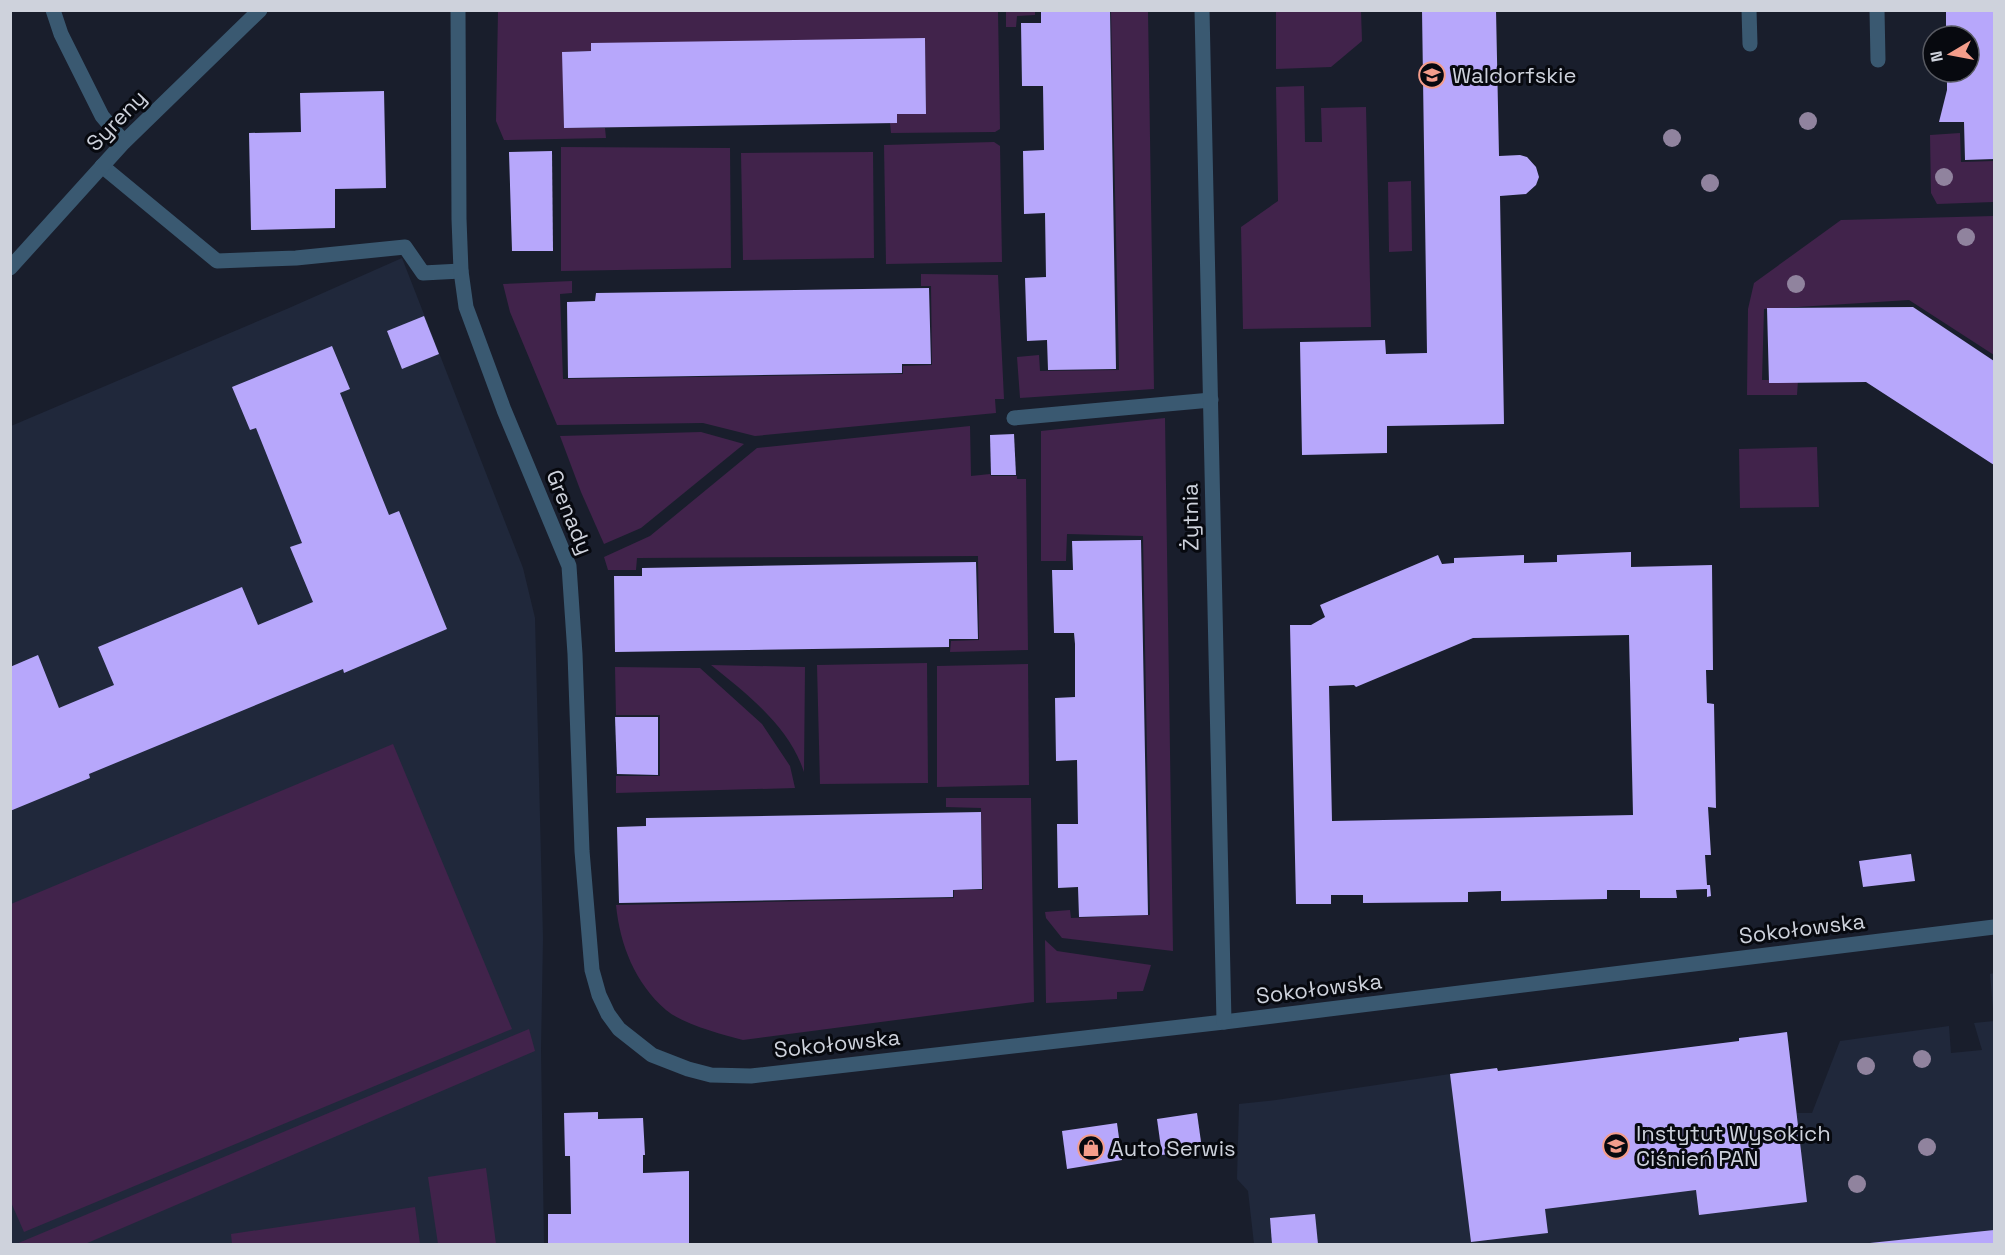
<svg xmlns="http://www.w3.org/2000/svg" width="2005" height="1255" font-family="'Space Grotesk',sans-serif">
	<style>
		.built { fill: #20283b }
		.green { fill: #41234b }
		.building { fill: #b7a7fb; fill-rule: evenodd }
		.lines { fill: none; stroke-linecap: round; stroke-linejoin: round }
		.service { stroke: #3a5971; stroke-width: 15 }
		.minor { stroke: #3a5971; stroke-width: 15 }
		.tree { fill: #90839e }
		.labels { text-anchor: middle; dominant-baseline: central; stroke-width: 6; stroke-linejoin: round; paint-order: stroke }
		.poi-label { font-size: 22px; fill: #ced2dc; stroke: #07090f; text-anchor: start }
		.street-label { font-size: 22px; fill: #ced2dc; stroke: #07090f }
	</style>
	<rect width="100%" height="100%" fill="#191e2c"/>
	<g class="built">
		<polygon points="402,258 523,568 535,618 543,938 541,1050 544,1244 11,1244 11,426 289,308"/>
		<polygon points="1994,973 1994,1244 1254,1244 1248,1191 1237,1179 1239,1104 1276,1100 1450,1074 1497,1068 1498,1071 1739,1041 1739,1038 1787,1032 1797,1113 1812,1113 1840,1041 1949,1026 1951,1053 1982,1050 1974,1023 1994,1021 1990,974"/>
	</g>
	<g class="green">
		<polygon points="498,11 998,11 1000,129 995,132 891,133 890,123 897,123 897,114 926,114 925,38 563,52 564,128 605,128 606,138 504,140 496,121"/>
		<polygon points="1006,11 1035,11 1035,15 1017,16 1016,27 1006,27"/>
		<polygon points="1111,11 1148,11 1154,389 1020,398 1017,357 1039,355 1040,371 1119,370"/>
		<polygon points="1276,11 1361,11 1362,41 1331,67 1276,69"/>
		<polygon points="1304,86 1305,142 1322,142 1321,108 1366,107 1371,327 1243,329 1241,227 1278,201 1276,87"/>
		<polygon points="1960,133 1961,162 1994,161 1994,202 1937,204 1931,193 1930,135"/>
		<polygon points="994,142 1000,146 1002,262 886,264 884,145"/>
		<polygon points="561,147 730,148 731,268 561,271"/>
		<polygon points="873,152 874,258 743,260 741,153"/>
		<polygon points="1411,181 1412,251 1389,252 1388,182"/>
		<polygon points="1994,216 1994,355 1909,300 1764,309 1762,380 1798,380 1797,395 1747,395 1748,309 1754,283 1841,220"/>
		<polygon points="921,274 998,275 1004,399 995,399 996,413 755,436 703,423 557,425 510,312 503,284 572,281 572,293 560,294 563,379 903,374 903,366 932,365 931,286 921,286"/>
		<polygon points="1165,418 1173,951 1062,938 1046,918 1045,912 1070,910 1071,918 1150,915 1143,536 1067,534 1066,561 1041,561 1041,431"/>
		<polygon points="970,426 971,476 990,474 991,476 1017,476 1017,479 1026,479 1028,650 950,652 951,641 979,640 978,556 637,558 636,570 608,570 604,557 650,536 757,448"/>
		<polygon points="701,432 744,444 641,528 604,544 581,492 560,436"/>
		<polygon points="1817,447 1819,507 1740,508 1739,449"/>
		<polygon points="927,663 928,783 820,784 817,665"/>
		<polygon points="1028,664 1029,785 937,787 937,666"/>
		<path d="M711,665L805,667L804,772C789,726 747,694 711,665Z"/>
		<polygon points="615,667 700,668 762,724 790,766 795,788 616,793 616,776 660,776 660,715 616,715"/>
		<polygon points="393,744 512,1029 24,1232 10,1200 11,904"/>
		<path d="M946,798H1031L1034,1002L743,1040C721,1034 684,1025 666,1010C635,983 620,945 616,905L954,898V890H983L981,808L946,807Z"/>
		<polygon points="1045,940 1057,951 1151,965 1143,991 1117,992 1117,999 1046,1003"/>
		<polygon points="529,1029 535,1051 85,1244 16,1244"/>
		<polygon points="486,1168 496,1244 438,1244 428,1177"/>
		<polygon points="415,1207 420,1244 232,1244 231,1234"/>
	</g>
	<g class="building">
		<polygon points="1041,10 1110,10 1116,369 1048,370 1047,340 1027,341 1025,278 1046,277 1045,213 1024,214 1023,151 1044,150 1043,86 1022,86 1021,23 1041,23"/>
		<polygon points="1422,10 1496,10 1499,156 1520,155 1527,157 1536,167 1539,177 1536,185 1526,194 1500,196 1504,424 1387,426 1387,453 1302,455 1300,342 1385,340 1386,354 1427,353"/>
		<polygon points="1946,10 1994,10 1994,159 1965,160 1964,122 1939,122 1947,90 1947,72 1969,72 1969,36 1946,36"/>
		<polygon points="925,38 926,114 897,114 897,123 564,128 562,52 591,51 591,43"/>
		<polygon points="384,91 386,188 335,189 335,228 251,230 249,133 301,132 300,93"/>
		<polygon points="552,151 553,251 512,251 509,152"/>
		<polygon points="929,288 931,364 902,364 902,373 568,378 567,302 595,301 596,293"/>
		<polygon points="1913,307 1994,361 1994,465 1866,382 1769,383 1767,308"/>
		<polygon points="424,316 439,354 402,369 387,331"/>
		<polygon points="332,346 350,389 340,393 389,515 399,511 447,629 344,673 343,669 89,774 90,778 10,811 10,667 38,655 59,708 114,685 98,647 242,587 258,625 313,602 290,547 302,543 256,428 250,430 232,387"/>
		<polygon points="1014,434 1016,475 991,475 990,435"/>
		<polygon points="1141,540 1148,915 1079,917 1078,887 1058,888 1057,824 1078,824 1077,760 1056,761 1055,698 1075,697 1075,644 1074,633 1054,633 1052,570 1073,570 1072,541"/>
		<path d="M1631,552V567L1712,565L1713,670H1706L1707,703L1714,704L1716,808L1708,807L1711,855H1705L1707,885H1710L1711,896L1707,897V889L1676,890L1677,898H1640V890H1607V899L1501,901V891L1468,892V902L1363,903V895H1331V904H1296L1290,625H1311L1325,617L1320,605L1438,555L1442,564L1454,563V558L1524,555V563L1557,562V555ZM1629,635L1633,815L1332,821L1329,686L1354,685L1356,687L1473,638Z"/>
		<polygon points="976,562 978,639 949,639 949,647 615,652 614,576 642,576 642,568"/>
		<polygon points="615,717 658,717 658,775 617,774"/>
		<polygon points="981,812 982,889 953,890 953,897 619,903 617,827 646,826 646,818"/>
		<polygon points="1911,854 1915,881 1863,887 1859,861"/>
		<polygon points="1787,1032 1807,1202 1699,1215 1696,1190 1545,1209 1548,1233 1471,1242 1450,1074 1497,1068 1498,1071 1739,1041 1739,1038"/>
		<polygon points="598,1112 598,1119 643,1118 645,1155 643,1155 643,1173 689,1171 689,1244 548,1244 548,1214 571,1214 570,1156 565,1156 564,1113"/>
		<polygon points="1197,1113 1202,1149 1162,1155 1157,1119"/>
		<polygon points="1117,1123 1122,1160 1067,1169 1062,1131"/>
		<polygon points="1315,1214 1318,1244 1272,1244 1270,1218"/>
		<polygon points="1994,1230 1994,1244 1870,1244 1870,1243"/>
	</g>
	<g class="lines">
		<g class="service">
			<polyline points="53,10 61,34 102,116 124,142"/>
			<polyline points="1749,10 1750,44"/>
			<polyline points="1877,10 1878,60"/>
			<polyline points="102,166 217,261 296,258 405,247 423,273 461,271"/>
			<polyline points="1014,418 1211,400"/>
		</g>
		<g class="minor">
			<polyline points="458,10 459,219 461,271 466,307 504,410 569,566 575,654 582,851 592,970 599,995 608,1014 619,1029 652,1055 688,1069 711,1075 751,1076 1224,1022 1994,927"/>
			<polyline points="1202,10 1224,1022"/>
			<polyline points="10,268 124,142 260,10"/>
		</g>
	</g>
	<g class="tree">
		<circle cx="1808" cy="121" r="9"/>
		<circle cx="1672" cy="138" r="9"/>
		<circle cx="1944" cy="177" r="9"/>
		<circle cx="1710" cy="183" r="9"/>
		<circle cx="1966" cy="237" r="9"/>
		<circle cx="1796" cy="284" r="9"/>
		<circle cx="1922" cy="1059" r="9"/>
		<circle cx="1866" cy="1066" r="9"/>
		<circle cx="1927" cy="1147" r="9"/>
		<circle cx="1857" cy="1184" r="9"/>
	</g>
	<defs>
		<g id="school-ring" transform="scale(1.35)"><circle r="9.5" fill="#07090f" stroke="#f49d8b" stroke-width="1.5"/><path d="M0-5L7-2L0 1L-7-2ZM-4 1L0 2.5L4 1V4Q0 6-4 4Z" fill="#f49d8b"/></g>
		<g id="university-ring" transform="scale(1.35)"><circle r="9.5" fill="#07090f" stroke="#f49d8b" stroke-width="1.5"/><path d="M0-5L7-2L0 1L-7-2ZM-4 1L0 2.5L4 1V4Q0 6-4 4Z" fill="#f49d8b"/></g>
		<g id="shop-ring" transform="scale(1.35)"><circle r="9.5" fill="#07090f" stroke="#f49d8b" stroke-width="1.5"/><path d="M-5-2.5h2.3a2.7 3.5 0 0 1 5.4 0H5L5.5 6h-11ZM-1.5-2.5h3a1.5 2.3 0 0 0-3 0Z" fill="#f49d8b"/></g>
	</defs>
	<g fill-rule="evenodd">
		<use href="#school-ring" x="1432" y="75"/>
		<use href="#university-ring" x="1616" y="1146"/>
		<use href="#shop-ring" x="1091" y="1148"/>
	</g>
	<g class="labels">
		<g class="poi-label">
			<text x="1452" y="75">Waldorfskie</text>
			<text x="1636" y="1133">Instytut Wysokich<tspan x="1636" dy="25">Ciśnień PAN</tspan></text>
			<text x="1110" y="1148">Auto Serwis</text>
		</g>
		<g class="street-label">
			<text transform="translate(116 120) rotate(-46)">Syreny</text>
			<text transform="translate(570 512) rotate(68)">Grenady</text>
			<text transform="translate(1190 517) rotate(-91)">Żytnia</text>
			<text transform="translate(1802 928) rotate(-7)">Sokołowska</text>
			<text transform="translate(1319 988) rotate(-7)">Sokołowska</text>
			<text transform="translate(837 1043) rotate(-6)">Sokołowska</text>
		</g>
	</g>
	<rect width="2005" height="1255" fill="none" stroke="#ced2dc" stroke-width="24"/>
	<g transform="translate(1951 54) rotate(260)"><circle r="28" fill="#07090f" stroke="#575961" stroke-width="1.5"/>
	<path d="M0-4.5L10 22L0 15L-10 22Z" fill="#f49d8b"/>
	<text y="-9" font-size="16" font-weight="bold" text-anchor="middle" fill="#ced2dc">N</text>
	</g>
</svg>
